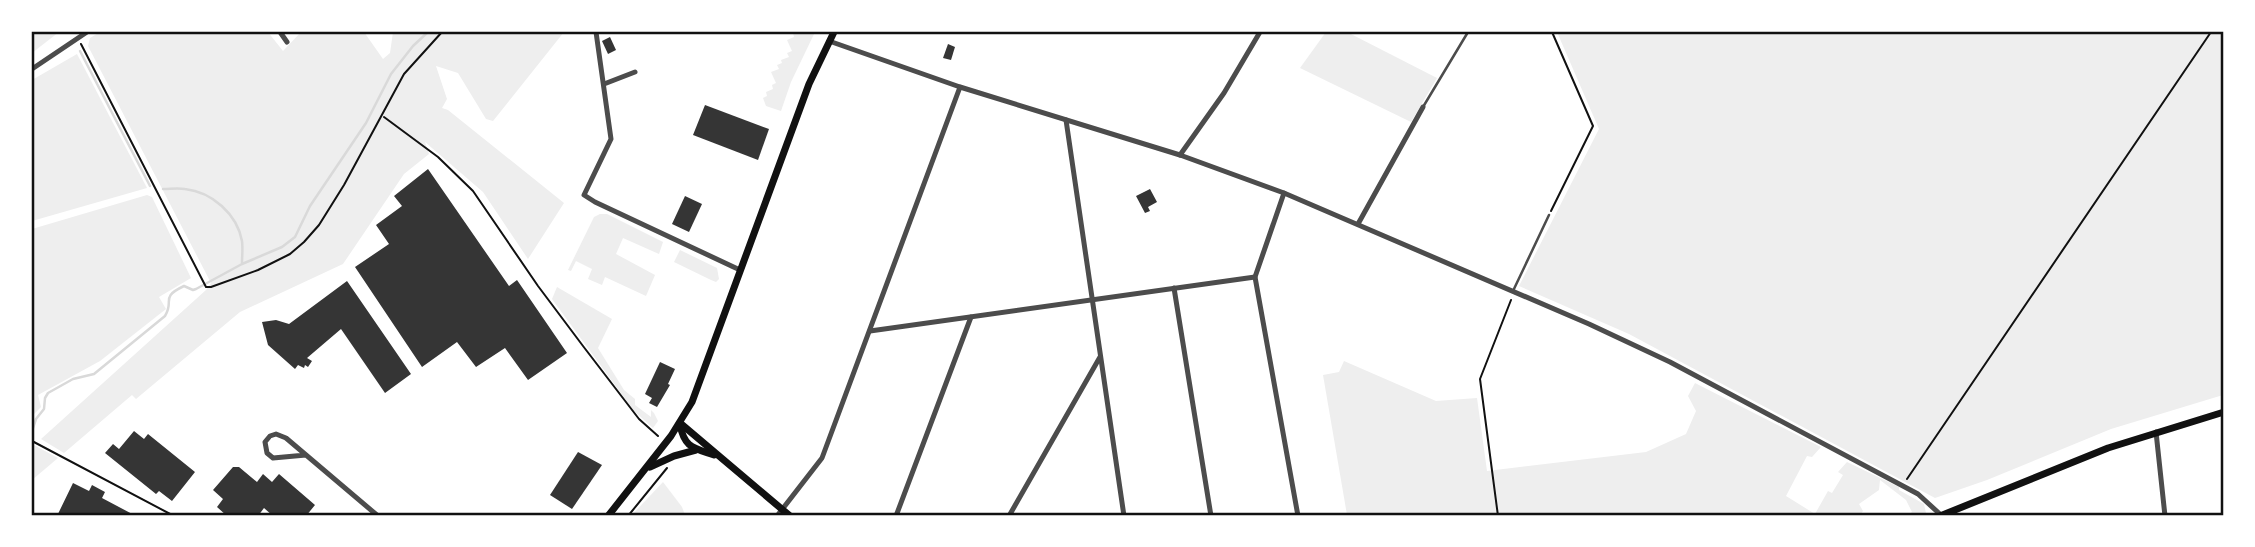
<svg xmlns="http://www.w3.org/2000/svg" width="2255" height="547" font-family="'DejaVu Sans',sans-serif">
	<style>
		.green { fill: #eee }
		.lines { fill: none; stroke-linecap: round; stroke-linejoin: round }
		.stream { stroke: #d9d9d9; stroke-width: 2.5 }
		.building { fill: #353535 }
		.path { stroke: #111; stroke-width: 2 }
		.service { stroke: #4c4c4c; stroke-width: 2.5 }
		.minor { stroke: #4c4c4c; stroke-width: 5 }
		.secondary { stroke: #111; stroke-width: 7 }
		.neatline { fill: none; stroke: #111; stroke-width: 2.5 }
	</style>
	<rect width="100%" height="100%" fill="#fff"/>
	<g class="green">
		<polygon points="32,32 59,32 32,53"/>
		<polygon points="100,32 268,32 283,51 301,32 364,32 383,59 390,53 393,32 564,32 493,121 486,119 458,73 436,66 447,99 442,108 448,110 564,203 528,259 483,192 425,142 429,154 404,174 343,264 240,312 136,399 132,395 64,453 41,439 206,290 211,283 88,46 90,38"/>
		<polygon points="796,32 815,32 791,82 781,111 766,106 763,98 767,96 766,92 773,89 772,85 776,83 771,72 779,69 777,65 782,63 781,60 789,57 787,53 792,51 787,40 794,37 793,33"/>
		<polygon points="1326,32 1347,32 1437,78 1411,122 1300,68"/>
		<polygon points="1557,32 2223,32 2223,395 2111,429 1987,480 1935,498 1629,334 1519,286 1599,129"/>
		<polygon points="77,54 147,188 32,221 32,80"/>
		<polygon points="147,195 152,197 191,278 159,297 166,309 100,361 38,395 41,407 32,416 32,229"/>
		<polygon points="600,214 607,214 663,242 659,254 623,238 616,254 655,275 646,296 605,277 602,285 588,279 592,269 576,261 571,271 568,270 594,217"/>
		<polygon points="680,250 717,268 719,279 716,282 711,280 674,262"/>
		<polygon points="557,287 612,319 598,348 624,390 635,399 635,405 651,417 651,410 654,413 658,421 653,428 634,411 552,299"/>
		<polygon points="1344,361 1436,401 1477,398 1487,471 1646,452 1686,434 1696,411 1688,396 1695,383 1821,447 1812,457 1807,456 1786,496 1815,514 1828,491 1832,493 1843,475 1838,472 1847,462 1899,487 1899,490 1924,504 1926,513 1923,515 1908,515 1912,512 1906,500 1880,480 1879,490 1859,504 1863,511 1860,515 1347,515 1323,375 1339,372"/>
		<polygon points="32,444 58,458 32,480"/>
		<polygon points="663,482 682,507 685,515 632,515"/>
	</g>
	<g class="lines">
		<g class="stream">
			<polyline points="80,51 150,186"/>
			<path d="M163,189C170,189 178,188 185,189C212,192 237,214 242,241C243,248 242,256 242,263"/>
			<path d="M32,431L36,419L44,409L45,398L48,393L73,379L94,374L165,316C175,300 159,298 184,286L193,290L196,289L242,264L282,247L295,237L310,206L366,123L391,74L413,46L428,32"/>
		</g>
	</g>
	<g class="building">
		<polygon points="610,37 616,50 608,54 602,41"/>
		<polygon points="948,44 955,47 951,60 943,58"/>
		<polygon points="705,105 769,129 758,160 693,135"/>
		<polygon points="428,169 509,286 517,280 567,353 528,380 505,348 476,367 457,342 422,367 355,267 389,244 376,225 402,206 394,196"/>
		<polygon points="1150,189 1157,202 1148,207 1150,211 1145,213 1136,196"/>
		<polygon points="685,196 702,204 689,232 672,224"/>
		<polygon points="347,281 411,374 385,393 341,329 307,358 312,361 308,367 305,365 304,368 298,365 295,369 268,345 262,322 276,320 289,324"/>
		<polygon points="660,362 675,369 668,384 670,385 657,407 649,403 652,398 645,394"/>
		<polygon points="134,431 144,439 148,434 195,472 172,501 159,491 156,494 105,453 113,444 119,449"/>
		<polygon points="578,452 602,465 572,509 550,495"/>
		<polygon points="233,467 239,467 257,482 263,474 272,482 279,474 315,505 306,516 273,516 264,508 258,516 227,516 217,507 223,499 213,490"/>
		<polygon points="73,483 89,491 92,485 105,492 102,498 136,516 57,516"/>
	</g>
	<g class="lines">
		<g class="path">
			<polyline points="81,44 206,287 211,287 258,270 290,254 304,242 319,225 344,185 404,74 442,32"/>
			<polyline points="384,117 438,157 473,191 538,286 583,346 639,419 658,436"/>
			<polyline points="1551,211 1593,126 1552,32"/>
			<polyline points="32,441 174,516"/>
			<polyline points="1907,479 2211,32"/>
			<polyline points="628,516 667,468"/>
			<polyline points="1498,516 1480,379 1511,300"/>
		</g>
		<g class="service">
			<polyline points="1423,107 1468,32"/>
			<polyline points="1513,291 1549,215"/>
		</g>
		<g class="minor">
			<polyline points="280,32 287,42"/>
			<polyline points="596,32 611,139 584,195 595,202 740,270"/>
			<polyline points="829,41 960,87 1180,155 1284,193 1589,324 1670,362 1918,494 1942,516"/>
			<polyline points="32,69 87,32"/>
			<polyline points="604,84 635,72"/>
			<polyline points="1066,120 1124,516"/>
			<polyline points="1180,155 1224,93 1260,32"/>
			<polyline points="1284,193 1255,277 1298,516"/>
			<polyline points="1358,224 1423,107"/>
			<polyline points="1174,288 1211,516"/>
			<polyline points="870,331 1255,277"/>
			<polyline points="2156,432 2165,516"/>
			<polyline points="306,455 273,458 267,453 265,442 270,436 276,434 286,438 378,516"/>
			<polyline points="777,516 822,458 960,87"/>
			<polyline points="896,516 971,317"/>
			<polyline points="1009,516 1100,357"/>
		</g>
		<g class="secondary">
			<polyline points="680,423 790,516"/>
			<path d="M680,424C684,448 694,448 714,455"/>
			<polyline points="650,467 674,456 696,450"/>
			<polyline points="608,516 671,436 692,402 809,84 834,32"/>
			<polyline points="1940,516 2108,448 2224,412"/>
		</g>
	</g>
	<rect width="2255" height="547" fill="none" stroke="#ffffff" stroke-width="66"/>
	<rect x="33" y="33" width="2189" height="481" class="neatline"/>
</svg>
